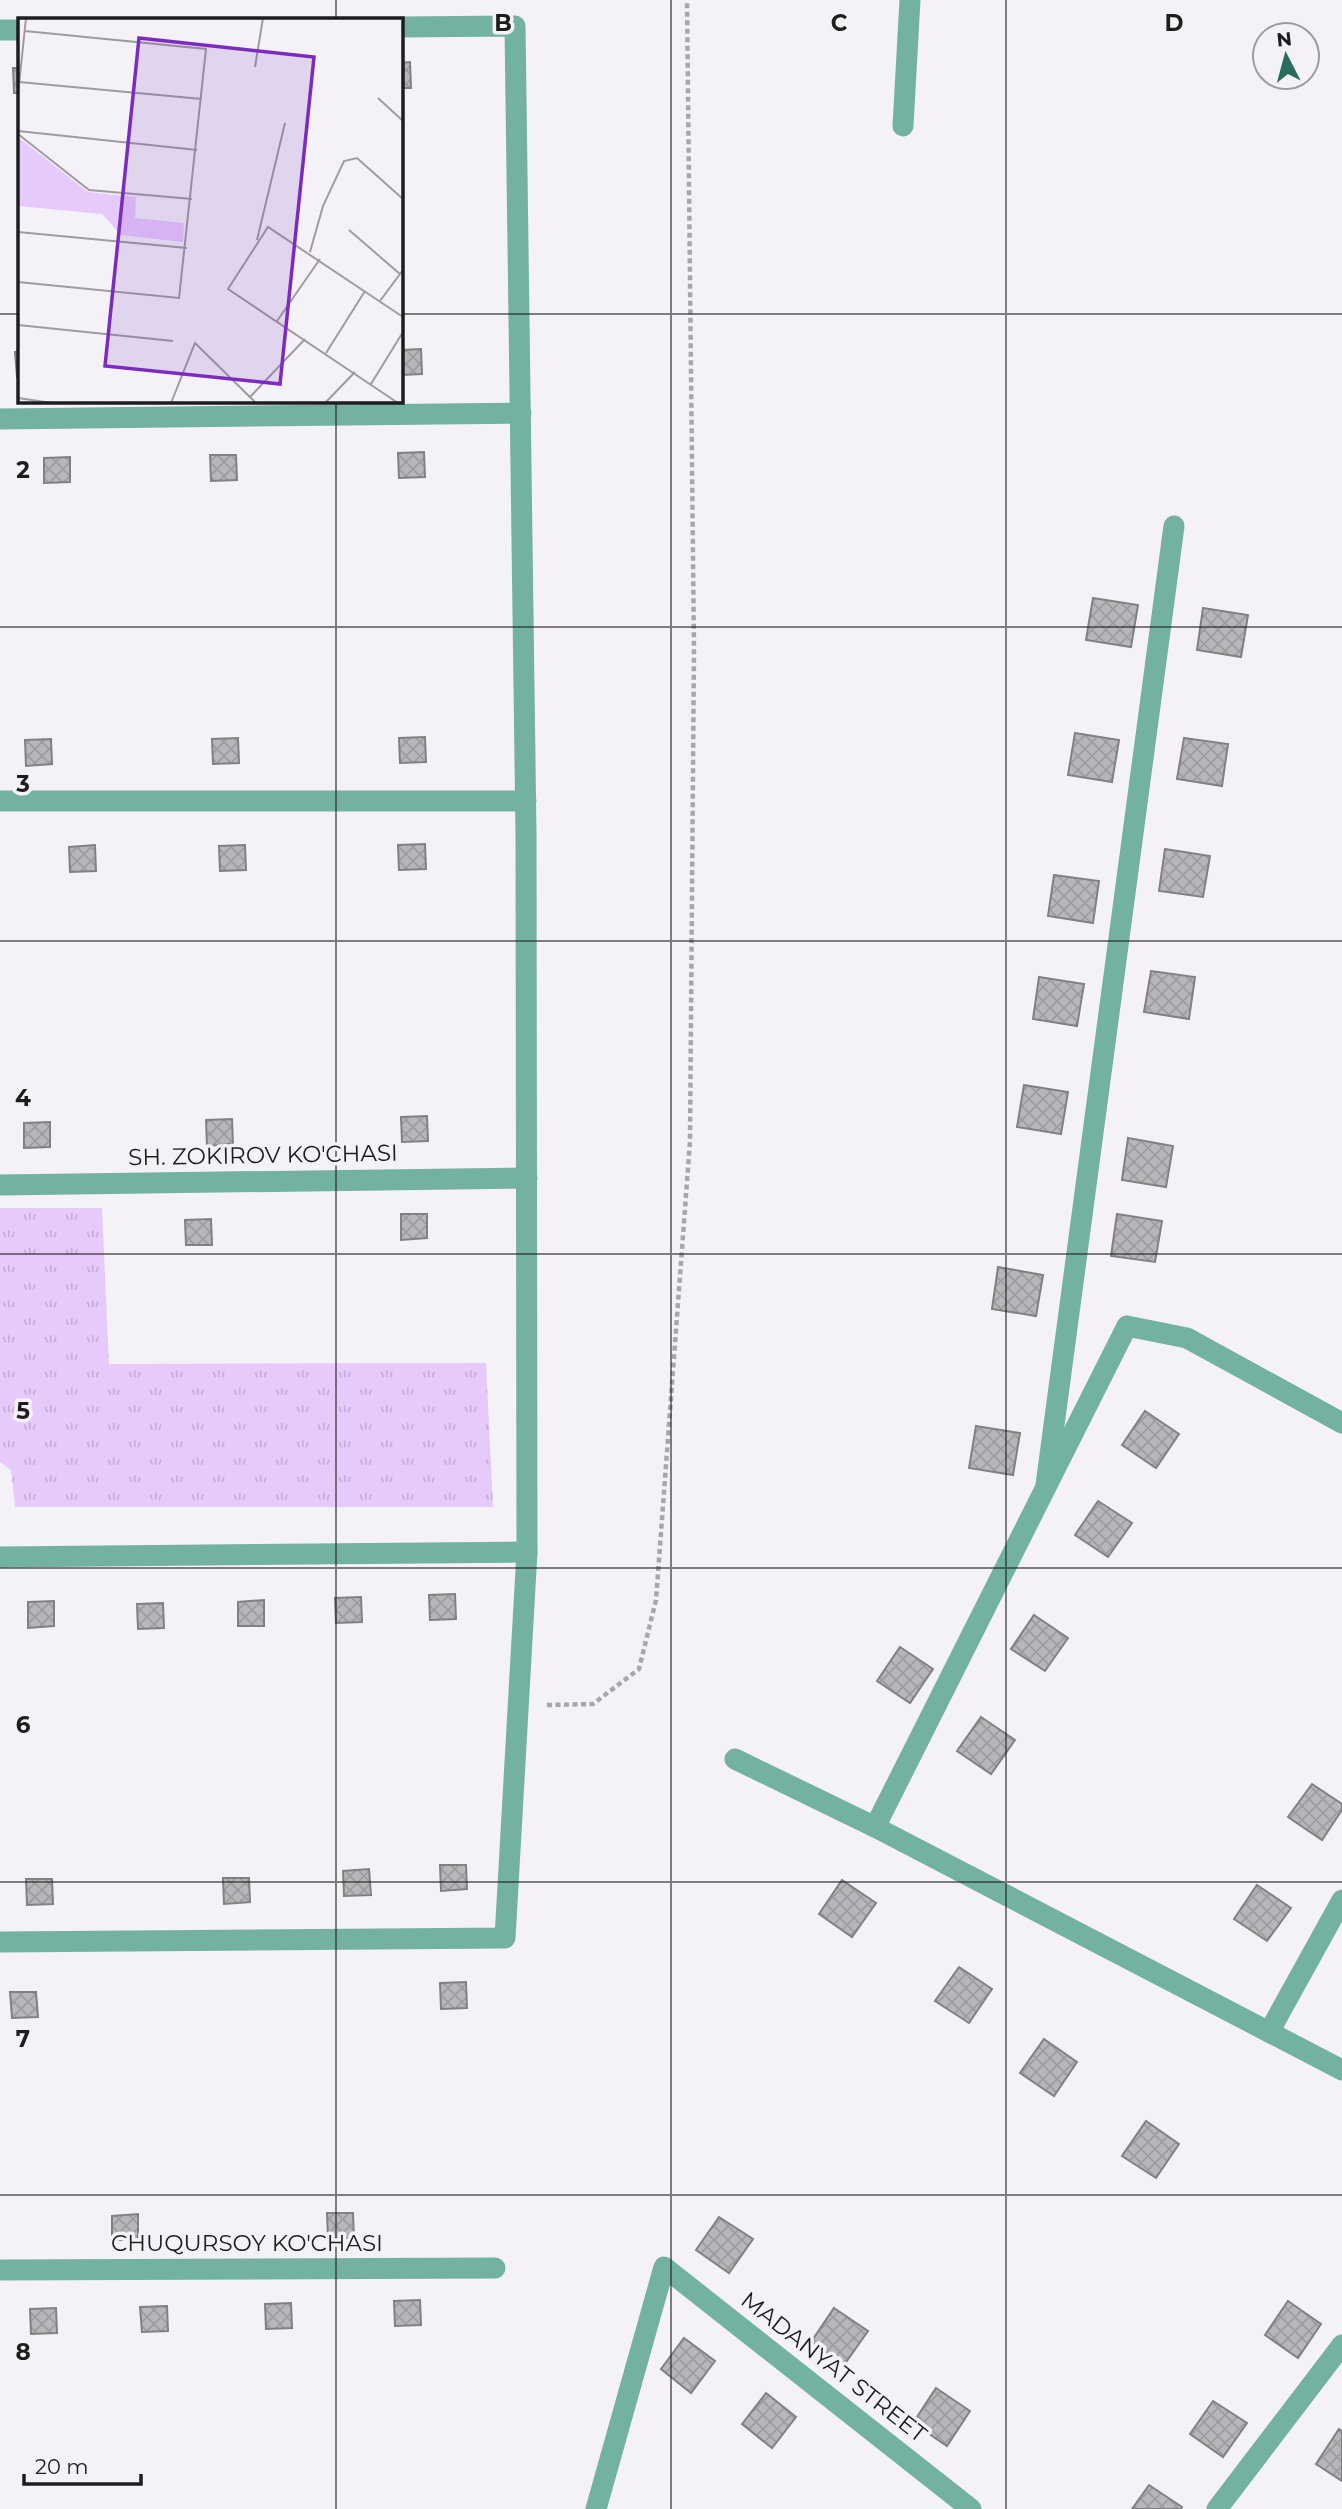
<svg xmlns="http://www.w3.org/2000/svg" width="1342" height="2509" font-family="Montserrat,sans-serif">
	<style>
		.grass { fill: url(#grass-tufts) }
		.building { fill: url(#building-cross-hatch); stroke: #838084; stroke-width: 2 }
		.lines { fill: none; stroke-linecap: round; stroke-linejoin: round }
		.path { stroke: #a8a6a9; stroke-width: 4.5; stroke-dasharray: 5 3.5; stroke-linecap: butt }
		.minor { stroke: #73b1a2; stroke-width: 21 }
		.grid { fill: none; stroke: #1d1c1e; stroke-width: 2; stroke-opacity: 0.55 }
		.labels { text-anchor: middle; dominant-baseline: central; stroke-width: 7; stroke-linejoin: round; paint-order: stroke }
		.street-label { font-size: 23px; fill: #1d1c1e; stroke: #f4f2f6 }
		.inset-road { fill: none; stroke: #9e9ca0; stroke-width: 2 }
		.view { fill: #7b2cbf; fill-opacity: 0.15; stroke: #7b2cbf; stroke-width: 3.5 }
		.inset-edge { fill: none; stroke: #1d1c1e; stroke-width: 3.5 }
		.grid-label { font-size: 23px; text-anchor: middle; font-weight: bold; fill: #1d1c1e; stroke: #f4f2f6; stroke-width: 7; stroke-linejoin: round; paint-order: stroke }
	</style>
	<defs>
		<pattern id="grass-tufts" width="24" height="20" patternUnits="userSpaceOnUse" patternTransform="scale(1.75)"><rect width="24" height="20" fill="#e7cafc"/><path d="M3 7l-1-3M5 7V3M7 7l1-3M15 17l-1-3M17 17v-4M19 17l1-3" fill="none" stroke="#c6add8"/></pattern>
		<pattern id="building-cross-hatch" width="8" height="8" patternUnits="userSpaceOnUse" patternTransform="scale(1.75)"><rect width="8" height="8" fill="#b8b6ba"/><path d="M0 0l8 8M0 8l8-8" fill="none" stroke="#9e9c9f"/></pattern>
	</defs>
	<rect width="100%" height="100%" fill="#f4f2f6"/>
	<polygon class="grass" points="0,1208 102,1208 109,1364 486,1363 493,1507 15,1507 11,1470 0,1462"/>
	<g class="building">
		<polygon points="410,62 411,88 401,88 401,63"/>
		<polygon points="13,68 19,68 19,93 14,93"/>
		<polygon points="421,349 422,374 401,375 401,350"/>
		<polygon points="15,352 19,352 19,377 17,377"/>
		<polygon points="424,452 425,477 399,478 398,453"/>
		<polygon points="210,455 236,455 237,480 211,481"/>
		<polygon points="70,457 70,482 44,483 44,458"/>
		<polygon points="1093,598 1138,605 1131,647 1086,640"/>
		<polygon points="1203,608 1248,615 1241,657 1197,650"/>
		<polygon points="1075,733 1119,740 1112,782 1068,775"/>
		<polygon points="425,737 426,762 400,763 399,738"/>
		<polygon points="238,738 239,763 213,764 212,739"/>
		<polygon points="1184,738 1228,744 1222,786 1177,779"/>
		<polygon points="51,739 52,764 26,766 25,740"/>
		<polygon points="425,844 426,869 399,870 398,845"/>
		<polygon points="95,845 96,871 70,872 69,847"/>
		<polygon points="245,845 246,870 220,871 219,846"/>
		<polygon points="1165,849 1210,856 1203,897 1159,891"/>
		<polygon points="1054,875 1099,881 1093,923 1048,916"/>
		<polygon points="1151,971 1195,977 1189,1019 1144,1012"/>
		<polygon points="1039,977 1084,984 1077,1026 1033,1019"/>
		<polygon points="1024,1085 1068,1092 1061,1134 1017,1127"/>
		<polygon points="427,1116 428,1141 402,1142 401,1117"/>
		<polygon points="232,1119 233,1144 207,1146 206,1120"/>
		<polygon points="50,1122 50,1147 24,1148 24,1123"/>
		<polygon points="1128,1138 1173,1146 1166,1187 1122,1180"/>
		<polygon points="401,1214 427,1214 427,1238 401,1240"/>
		<polygon points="1117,1214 1162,1221 1155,1262 1111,1256"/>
		<polygon points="211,1219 212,1245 186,1245 185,1220"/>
		<polygon points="998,1267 1043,1275 1036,1316 992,1309"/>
		<polygon points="1145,1411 1179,1434 1156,1468 1122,1445"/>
		<polygon points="976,1426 1020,1433 1013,1475 969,1468"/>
		<polygon points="1098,1501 1132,1523 1108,1557 1075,1535"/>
		<polygon points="455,1594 456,1619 430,1620 429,1595"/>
		<polygon points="361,1597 362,1622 336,1623 335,1598"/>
		<polygon points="264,1600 264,1626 238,1626 238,1602"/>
		<polygon points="54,1601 54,1626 28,1628 28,1602"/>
		<polygon points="163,1603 164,1628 138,1629 137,1604"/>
		<polygon points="1034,1615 1068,1638 1045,1671 1011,1649"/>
		<polygon points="900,1647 933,1669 910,1703 877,1681"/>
		<polygon points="981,1717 1015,1740 991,1774 957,1751"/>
		<polygon points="1312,1784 1342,1804 1342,1810 1322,1840 1288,1817"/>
		<polygon points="440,1865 466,1865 467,1889 441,1891"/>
		<polygon points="369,1869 371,1895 344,1896 343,1871"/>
		<polygon points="223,1878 249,1878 250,1902 224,1904"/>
		<polygon points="26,1879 52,1879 53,1904 27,1905"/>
		<polygon points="842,1880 876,1903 852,1937 819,1914"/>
		<polygon points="1257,1885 1291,1908 1267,1941 1234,1919"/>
		<polygon points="959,1967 992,1989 969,2023 935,2001"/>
		<polygon points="466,1982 467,2008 441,2009 440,1983"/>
		<polygon points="10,1992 36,1992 38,2017 12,2018"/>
		<polygon points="1044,2039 1077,2062 1054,2096 1020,2073"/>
		<polygon points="1146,2121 1179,2144 1156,2178 1122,2156"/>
		<polygon points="327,2213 353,2213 354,2238 328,2239"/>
		<polygon points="138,2214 138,2240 112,2240 112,2216"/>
		<polygon points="719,2217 753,2239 729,2273 696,2250"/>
		<polygon points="420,2300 421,2325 395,2326 394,2301"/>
		<polygon points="1288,2301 1321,2324 1298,2358 1265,2335"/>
		<polygon points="291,2303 292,2328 266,2329 265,2304"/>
		<polygon points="167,2306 168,2331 142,2332 140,2307"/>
		<polygon points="56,2308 57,2333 31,2334 30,2309"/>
		<polygon points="834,2308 868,2331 844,2365 811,2342"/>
		<polygon points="684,2338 715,2361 691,2393 661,2369"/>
		<polygon points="936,2388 970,2411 947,2446 913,2423"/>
		<polygon points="766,2393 796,2417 772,2448 742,2424"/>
		<polygon points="1213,2401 1247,2423 1223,2457 1190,2434"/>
		<polygon points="1339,2429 1342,2431 1342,2481 1316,2464"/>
		<polygon points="1149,2485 1182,2507 1181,2509 1132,2509"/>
	</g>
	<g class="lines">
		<polyline class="path" points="547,1705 593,1704 639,1669 656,1600 690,1141 694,648 687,0"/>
		<g class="minor">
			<polyline points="0,30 19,30"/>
			<polyline points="903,126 910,0"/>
			<polyline points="0,419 521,413"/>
			<polyline points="0,801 526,801"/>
			<polyline points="0,1185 527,1178"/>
			<polyline points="1046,1485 1174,526"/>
			<polyline points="0,1557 527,1552"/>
			<polyline points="735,1759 875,1827 1342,2070"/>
			<polyline points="875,1827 1127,1326 1187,1338 1342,1423"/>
			<polyline points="0,1942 505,1938 527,1552 526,834 515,26 401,27"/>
			<polyline points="1269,2032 1342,1900"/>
			<polyline points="0,2270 495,2268"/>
			<polyline points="596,2509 664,2267 971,2509"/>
			<polyline points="1217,2509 1342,2345"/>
		</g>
	</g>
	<path class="grid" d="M336,0V19M671,0V2509M1006,0V2509M0,314H19M401,314H1342M336,401V2509M0,627H1342M0,941H1342M0,1254H1342M0,1568H1342M0,1882H1342M0,2195H1342"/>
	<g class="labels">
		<g class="street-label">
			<text transform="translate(263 1155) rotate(-1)">SH. ZOKIROV KO'CHASI</text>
			<text x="247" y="2243">CHUQURSOY KO'CHASI</text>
			<text transform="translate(834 2367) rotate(38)">MADANYAT STREET</text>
		</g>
	</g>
	<g transform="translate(18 18)">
		<rect width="385" height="385" fill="#f4f2f6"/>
		<path d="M0,119L70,174L118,179L117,200L166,205L165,224L103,217L84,196L0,188Z" fill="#e7cafc"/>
		<path class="inset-road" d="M237,49L245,0M1,64L184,81M0,76L8,0M360,80L385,103M0,113L179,132M0,116L71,172L174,181M331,212L382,256L385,252M0,214L169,230M239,222L267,105M292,234L305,188L326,143L339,140L385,181M0,264L161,280L188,31L7,13M362,283L382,256M259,303L302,241M0,307L155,323M308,335L347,273M353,366L385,314M232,379L287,321M0,380L34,385M153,385L177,325L238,385M307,385L337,354M380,385L210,271L250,209L385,299"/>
		<path class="view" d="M121,20L296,39L262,366L87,348Z"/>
		<rect width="385" height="385" class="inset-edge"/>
	</g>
	<g class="grid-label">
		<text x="503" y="31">B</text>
		<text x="839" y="31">C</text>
		<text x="1174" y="31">D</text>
		<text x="23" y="478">2</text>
		<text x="23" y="792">3</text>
		<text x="23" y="1106">4</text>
		<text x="23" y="1419">5</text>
		<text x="23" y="1733">6</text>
		<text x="23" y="2047">7</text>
		<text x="23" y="2360">8</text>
	</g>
	<g transform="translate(1286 56) rotate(354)"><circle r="33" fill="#f4f2f6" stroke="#9e9ca0" stroke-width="2"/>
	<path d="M0-5L12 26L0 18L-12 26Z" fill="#296d5f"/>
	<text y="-10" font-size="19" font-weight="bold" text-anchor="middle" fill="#1d1c1e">N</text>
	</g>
	<path d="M24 2474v10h117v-10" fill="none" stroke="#1d1c1e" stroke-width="3.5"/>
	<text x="35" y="2474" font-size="21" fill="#1d1c1e" stroke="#f4f2f6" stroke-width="5" paint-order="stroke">20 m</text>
</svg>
